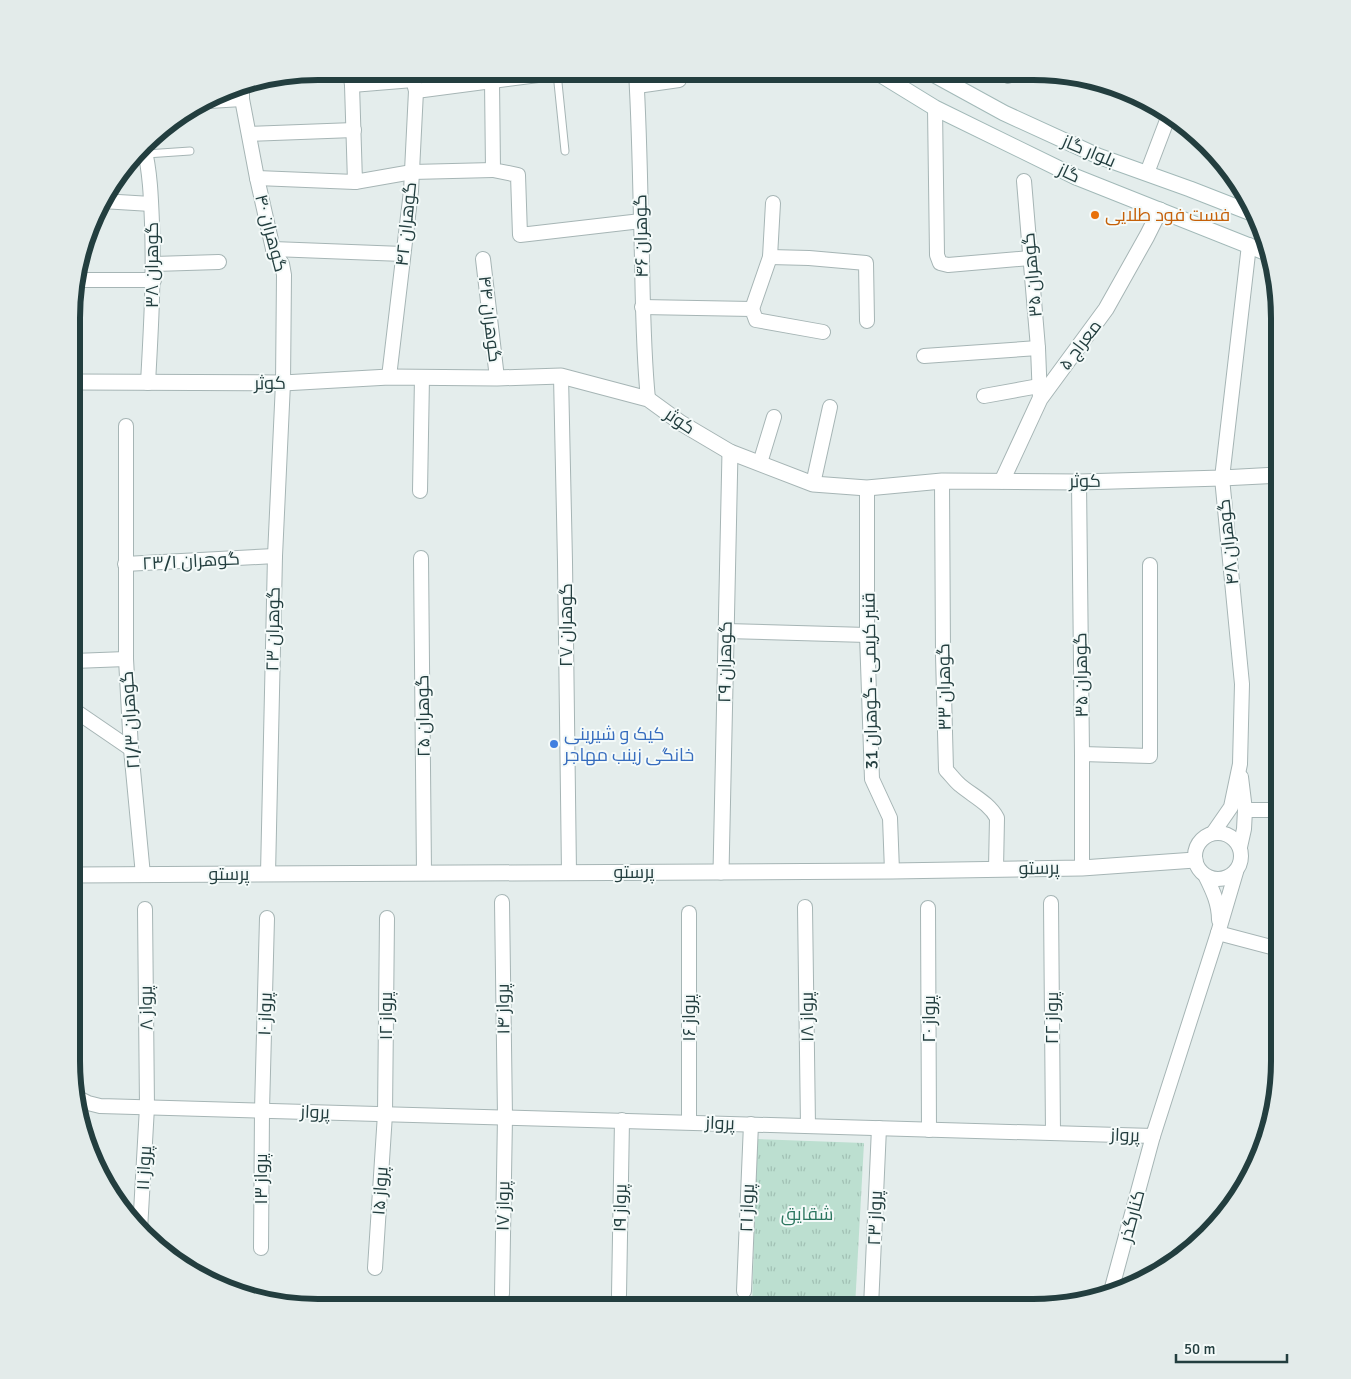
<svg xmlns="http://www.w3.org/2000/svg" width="1351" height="1379" font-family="Signika,Cairo,sans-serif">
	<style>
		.park { fill: url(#park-tufts) }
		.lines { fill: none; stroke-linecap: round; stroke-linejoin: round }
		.service-casing { stroke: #a6b5b5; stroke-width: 9 }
		.minor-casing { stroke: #a6b5b5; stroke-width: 16 }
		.tertiary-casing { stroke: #a6b5b5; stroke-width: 17 }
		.secondary-casing { stroke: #a2b9b8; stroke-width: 17 }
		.service { stroke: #fff; stroke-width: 7 }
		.minor { stroke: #fff; stroke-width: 14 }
		.tertiary { stroke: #fff; stroke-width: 15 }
		.secondary { stroke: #fff; stroke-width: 15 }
		.food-dot { fill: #e8710a; stroke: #f4faf9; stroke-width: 2 }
		.shop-dot { fill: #3f7fe0; stroke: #f4faf9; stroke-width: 2 }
		.labels { text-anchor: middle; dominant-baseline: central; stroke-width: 4; stroke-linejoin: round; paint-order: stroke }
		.street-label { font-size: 18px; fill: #233e3f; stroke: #f4faf9 }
		.food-label { font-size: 18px; fill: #c56008; stroke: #f4faf9; text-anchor: start }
		.shop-label { font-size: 18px; fill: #366cbe; stroke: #f4faf9; text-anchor: start }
		.park-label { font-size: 18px; fill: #2c7760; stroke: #f4faf9 }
		.rim { fill: none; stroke: #233e3f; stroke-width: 6 }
	</style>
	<defs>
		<pattern id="park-tufts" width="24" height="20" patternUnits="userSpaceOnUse" patternTransform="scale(1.25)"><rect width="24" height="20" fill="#bcdfd0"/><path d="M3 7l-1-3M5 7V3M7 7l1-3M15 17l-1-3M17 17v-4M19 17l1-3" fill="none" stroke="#a1c0b4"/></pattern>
	</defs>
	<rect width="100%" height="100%" fill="#e4edec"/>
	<polygon class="park" points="757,1139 864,1143 855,1307 752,1307"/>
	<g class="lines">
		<g class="service-casing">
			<g id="service">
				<polyline points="557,73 565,151"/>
				<polyline points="146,154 190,151"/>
			</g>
		</g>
		<g class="minor-casing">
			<g id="minor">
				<polyline points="350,71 352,85 413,80"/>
				<polyline points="490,72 492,81 493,170 518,175 520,235 641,221"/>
				<path d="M636,72C639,121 640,171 641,220C643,280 642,340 648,399"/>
				<polyline points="1008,76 1013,73"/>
				<polyline points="242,84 242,99 257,178 273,249 282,264 284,275 283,383 275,556 268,874"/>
				<polyline points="352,85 355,182 412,172 493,170"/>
				<polyline points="637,86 679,80"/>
				<polyline points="416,91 561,72"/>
				<polyline points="209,101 242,99"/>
				<polyline points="935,108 937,255 940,263 948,265 1030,258"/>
				<polyline points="249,134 354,130"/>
				<path d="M144,147C150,171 151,197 152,223C154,277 151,329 148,383"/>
				<polyline points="1147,173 1169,115"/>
				<polyline points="257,178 355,182"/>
				<polyline points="1024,181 1038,348 1040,399"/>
				<polyline points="102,201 151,204"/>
				<polyline points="273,249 403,254"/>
				<polyline points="770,257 809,258 866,263 867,321"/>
				<polyline points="483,259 497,378"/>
				<polyline points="154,264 219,262"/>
				<polyline points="76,280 154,280"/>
				<polyline points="642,307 752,309 756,320 823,332"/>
				<polyline points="752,309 770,257 773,203"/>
				<polyline points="924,356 1038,348"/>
				<polyline points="561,376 565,562 569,873"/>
				<polyline points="389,377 411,191 416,91 411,72"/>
				<polyline points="984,396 1039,386"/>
				<polyline points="126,426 126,659 131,749 143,875"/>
				<polyline points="760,463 774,417"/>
				<path d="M942,481L943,655L946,770C951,775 955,781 960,785C973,796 989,803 997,818L996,869"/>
				<polyline points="1079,482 1082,754 1082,868"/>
				<polyline points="813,484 830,407"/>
				<polyline points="867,488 867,635 872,779 890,818 892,871"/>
				<polyline points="420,491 422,377"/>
				<polyline points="421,558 424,873"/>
				<polyline points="125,564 275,556"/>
				<polyline points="726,631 867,635"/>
				<polyline points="74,661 126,659"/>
				<polyline points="74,710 131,749"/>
				<polyline points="1082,754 1150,756 1150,565"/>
				<polyline points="1245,810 1279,810"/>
				<circle cx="1218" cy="856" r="23"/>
				<polyline points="1213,833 1231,807 1240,764 1242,684 1222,478 1249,245"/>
				<polyline points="1240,847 1244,829 1245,810 1241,777"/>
				<polyline points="1278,861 1279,856"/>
				<path d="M1206,877C1213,891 1219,904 1219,920"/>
				<polyline points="502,902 505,1117 502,1294"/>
				<polyline points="1051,903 1053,1133"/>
				<polyline points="805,907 808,1126"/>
				<polyline points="928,908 929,1130"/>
				<polyline points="1218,933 1279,949"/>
				<polyline points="76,1097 88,1103 100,1106 1153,1136 1218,933 1236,872"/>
				<polyline points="689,1122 689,913"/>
				<polyline points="140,1230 147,1107 145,909"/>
				<polyline points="261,1248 262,1110 267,918"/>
				<polyline points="375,1268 385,1114 387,918"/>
				<polyline points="744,1291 751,1124"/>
				<polyline points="619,1295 622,1120"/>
				<polyline points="1110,1295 1153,1136"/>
				<polyline points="292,1304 317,1307"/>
				<polyline points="871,1307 879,1128"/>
			</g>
		</g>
		<g class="tertiary-casing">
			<g id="tertiary">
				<polyline points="75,382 283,383 389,377 497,378 561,376 648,399 681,423 730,452 813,484 867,488 942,481 1079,482 1222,478 1279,475"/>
				<polyline points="1002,481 1040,399 1106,309 1147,236 1160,210"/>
				<polyline points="721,872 730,452"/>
				<polyline points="73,875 892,871 1082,868 1195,860"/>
			</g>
		</g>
		<g class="secondary-casing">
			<g id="secondary">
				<polyline points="878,73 935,108 1076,177 1262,251 1269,253"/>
				<polyline points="931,73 1004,113 1098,156 1190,189 1254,214"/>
			</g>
		</g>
		<use href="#service" class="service"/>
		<use href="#minor" class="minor"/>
		<use href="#tertiary" class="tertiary"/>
		<use href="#secondary" class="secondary"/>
	</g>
	<circle class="food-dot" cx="1095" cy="215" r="5"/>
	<circle class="shop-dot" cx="554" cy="744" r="5"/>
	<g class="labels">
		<g class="street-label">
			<text transform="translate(1089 151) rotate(23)">بلوار گاز</text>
			<text transform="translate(1069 173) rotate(25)">گاز</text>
			<text transform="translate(406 224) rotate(-84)">گوهران ۴۲</text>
			<text transform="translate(271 233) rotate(75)">گوهران ۴۰</text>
			<text transform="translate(641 236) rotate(-91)">گوهران ۴۶</text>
			<text transform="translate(152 265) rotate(-90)">گوهران ۳۸</text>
			<text transform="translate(1032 275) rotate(-95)">گوهران ۳۵</text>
			<text transform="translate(490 319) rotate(83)">گوهران ۴۴</text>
			<text transform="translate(1080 345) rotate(-53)">معراج ۵</text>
			<text transform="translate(270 383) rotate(-1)">کوثر</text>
			<text transform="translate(680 421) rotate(34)">کوثر</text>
			<text transform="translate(1085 481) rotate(-1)">کوثر</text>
			<text transform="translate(1228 542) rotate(-96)">گوهران ۴۸</text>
			<text transform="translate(191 561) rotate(-3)">گوهران ۲۳/۱</text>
			<text transform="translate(566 625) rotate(-90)">گوهران ۲۷</text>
			<text transform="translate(273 629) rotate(-89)">گوهران ۲۳</text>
			<text transform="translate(725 662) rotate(-89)">گوهران ۲۹</text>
			<text transform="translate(1081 675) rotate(-91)">گوهران ۳۵</text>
			<text transform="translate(870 681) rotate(-91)">قنبر کریمی - گوهران 31</text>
			<text transform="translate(944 687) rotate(-91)">گوهران ۳۳</text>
			<text transform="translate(423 716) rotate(-91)">گوهران ۲۵</text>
			<text transform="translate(130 720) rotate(-94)">گوهران ۲۱/۳</text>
			<text transform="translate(1039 868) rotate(-1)">پرستو</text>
			<text x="634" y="872">پرستو</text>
			<text x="229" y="874">پرستو</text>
			<text transform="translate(146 1008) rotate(-91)">پرواز ۸</text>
			<text transform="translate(503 1009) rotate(-91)">پرواز ۱۴</text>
			<text transform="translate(265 1014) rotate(-88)">پرواز ۱۰</text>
			<text transform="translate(386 1016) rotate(-90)">پرواز ۱۲</text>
			<text transform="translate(807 1017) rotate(-91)">پرواز ۱۸</text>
			<text transform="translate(689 1018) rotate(-90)">پرواز ۱۶</text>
			<text transform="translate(1052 1018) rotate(-90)">پرواز ۲۲</text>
			<text transform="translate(929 1019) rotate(-90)">پرواز ۲۰</text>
			<text transform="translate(315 1112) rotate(2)">پرواز</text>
			<text transform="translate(720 1123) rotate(2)">پرواز</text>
			<text transform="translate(1125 1135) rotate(2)">پرواز</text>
			<text transform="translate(144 1168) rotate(-87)">پرواز ۱۱</text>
			<text transform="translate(261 1179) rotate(-90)">پرواز ۱۳</text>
			<text transform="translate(380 1191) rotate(-86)">پرواز ۱۵</text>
			<text transform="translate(503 1206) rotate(-89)">پرواز ۱۷</text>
			<text transform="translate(620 1208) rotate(-89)">پرواز ۱۹</text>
			<text transform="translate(747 1208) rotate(-88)">پرواز ۲۱</text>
			<text transform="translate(1132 1216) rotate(-75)">کنارگذر</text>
			<text transform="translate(875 1218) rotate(-88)">پرواز ۲۳</text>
		</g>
		<g class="food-label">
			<text x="1105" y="215">فست فود طلایی</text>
		</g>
		<g class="shop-label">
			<text x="564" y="734">کیک و شیرینی<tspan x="564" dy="21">خانگی زینب مهاجر</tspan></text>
		</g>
		<g class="park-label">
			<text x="807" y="1214">شقایق</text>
		</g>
	</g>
	<path d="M0 0H1351V1379H0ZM318 80H1033A238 238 0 0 1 1271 318V1061A238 238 0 0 1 1033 1299H318A238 238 0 0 1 80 1061V318A238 238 0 0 1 318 80Z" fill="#e3ebea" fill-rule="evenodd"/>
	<path class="rim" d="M318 80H1033A238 238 0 0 1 1271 318V1061A238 238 0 0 1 1033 1299H318A238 238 0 0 1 80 1061V318A238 238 0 0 1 318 80Z"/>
	<path d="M1176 1354v8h111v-8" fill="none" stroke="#233e3f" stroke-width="2.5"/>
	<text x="1184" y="1354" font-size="15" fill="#233e3f" stroke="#f4faf9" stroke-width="4" paint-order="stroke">50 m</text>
</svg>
